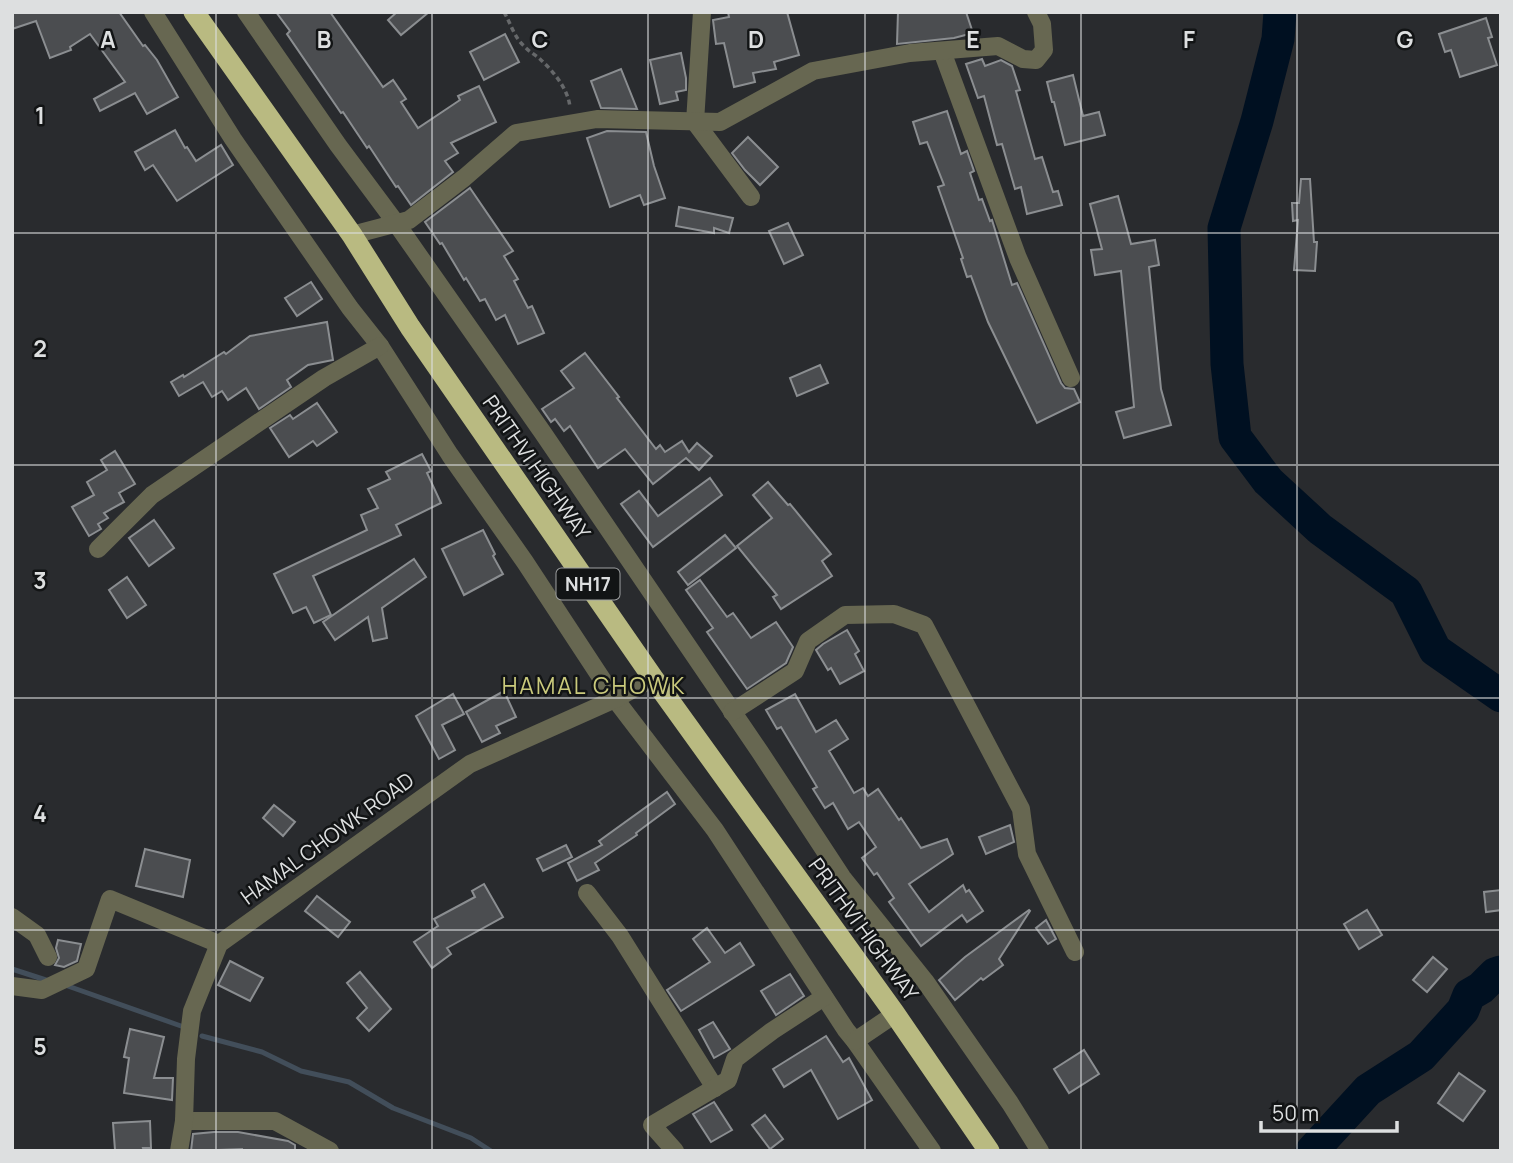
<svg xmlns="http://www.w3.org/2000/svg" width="1513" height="1163" font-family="Manrope,sans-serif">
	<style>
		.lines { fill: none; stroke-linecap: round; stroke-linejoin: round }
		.stream { stroke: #424e5a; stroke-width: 5 }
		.river { stroke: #001021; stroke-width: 33 }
		.building { fill: #4b4d50; stroke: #8b8e91; stroke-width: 2 }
		.path { stroke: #66686a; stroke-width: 3.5; stroke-dasharray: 5 3.5; stroke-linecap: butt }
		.street { stroke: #676751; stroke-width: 18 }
		.highway { stroke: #b9ba81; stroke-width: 21 }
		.grid { fill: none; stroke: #dddfe0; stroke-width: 2; stroke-opacity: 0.55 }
		.labels { text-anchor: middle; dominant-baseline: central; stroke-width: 5; stroke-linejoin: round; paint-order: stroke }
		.shield { fill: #121415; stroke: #a0a2a3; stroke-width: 2 }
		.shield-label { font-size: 19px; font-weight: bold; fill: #dddfe0 }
		.street-label { font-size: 21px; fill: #dddfe0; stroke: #121415 }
		.neighbourhood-label { font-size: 23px; letter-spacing: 2px; fill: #caca7c; stroke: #121415 }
		.grid-label { font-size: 23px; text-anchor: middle; font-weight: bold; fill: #dddfe0; stroke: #121415; stroke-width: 5; stroke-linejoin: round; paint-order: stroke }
	</style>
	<rect width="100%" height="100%" fill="#292b2e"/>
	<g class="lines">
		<g class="stream">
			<polyline points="12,969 49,981"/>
			<polyline points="65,985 181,1026"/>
			<polyline points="202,1036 262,1052 301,1071 349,1082 393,1108 471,1138 491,1151"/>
		</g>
		<g class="river">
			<polyline points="1280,12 1278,39 1257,121 1224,228 1227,364 1235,437 1268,481 1320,529 1406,592 1435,650 1501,696"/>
			<polyline points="1312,1151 1368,1090 1421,1056 1463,1010 1469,995 1481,988 1495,974 1501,972"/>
		</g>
	</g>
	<g class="building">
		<polygon points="12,12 119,12 143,46 145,45 157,60 178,97 147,114 135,93 100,111 94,99 125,82 90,34 70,47 71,50 50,58 36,21 12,29"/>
		<polygon points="276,12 330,12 383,87 393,80 406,99 401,102 418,128 460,100 458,96 479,86 496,122 451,143 458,153 445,161 453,172 411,205 398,186 396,187 369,146 367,148 343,112 341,113 287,34 290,31"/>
		<polygon points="397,12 429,12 401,35 388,20"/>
		<polygon points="728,12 787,12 799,55 774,62 776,69 753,73 755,82 734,87 724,43 716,44 713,20 729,17"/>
		<polygon points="898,12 966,12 973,33 954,38 897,44"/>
		<polygon points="1486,18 1492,37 1488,38 1497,65 1460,77 1451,50 1445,52 1439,34"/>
		<polygon points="505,34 519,62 484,80 470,52"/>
		<polygon points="681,53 686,78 686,90 676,92 678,100 660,104 650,60"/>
		<polygon points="982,59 985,66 1001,60 1012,66 1020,90 1016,91 1035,159 1042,157 1053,192 1058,191 1062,205 1027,214 1021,187 1015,189 1002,144 997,145 984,96 978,98 966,64"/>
		<polygon points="621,69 637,109 601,108 591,81"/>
		<polygon points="1073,75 1083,116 1099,112 1105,135 1065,145 1054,102 1052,102 1047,82"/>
		<polygon points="947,111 961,154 967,151 974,171 970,173 979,200 982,199 990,221 992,220 1012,285 1017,283 1061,383 1065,388 1074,389 1080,402 1037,423 988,322 971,276 967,277 961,259 963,258 938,187 944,185 927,142 920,144 913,122"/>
		<polygon points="175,130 185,148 187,147 196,161 221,145 233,165 177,201 153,165 145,170 135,152"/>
		<polygon points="607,131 646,132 654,166 665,198 644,205 640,195 610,207 587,138"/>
		<polygon points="748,137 778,167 760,185 745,170 732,153"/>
		<polygon points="1301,179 1310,179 1314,242 1317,242 1315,271 1294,270 1298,220 1293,221 1292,203 1299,203"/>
		<polygon points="470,188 513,251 504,256 518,279 514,281 528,308 532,306 544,333 518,344 505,315 496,320 485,299 480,301 466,278 464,280 442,243 440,244 425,222"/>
		<polygon points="1118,196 1131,244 1155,240 1159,265 1149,267 1161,389 1171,425 1124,438 1116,412 1134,407 1121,271 1095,275 1091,250 1102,249 1090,204"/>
		<polygon points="679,207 733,218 729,233 714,228 714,233 676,226"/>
		<polygon points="788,223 803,255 784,264 769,231"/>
		<polygon points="311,282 322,299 297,316 285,298"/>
		<polygon points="327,322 333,360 308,365 287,380 291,387 259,409 246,388 228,400 222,391 212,397 203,382 179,396 171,382 183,375 184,377 224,352 226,354 250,336"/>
		<polygon points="585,353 619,397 617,398 656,449 660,445 665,452 682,441 689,452 697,443 712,456 699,470 686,458 653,484 625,449 598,468 570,426 564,431 555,419 551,422 542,409 574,388 561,371"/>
		<polygon points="820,365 828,383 797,396 790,378"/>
		<polygon points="317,403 337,432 317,446 313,441 289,457 270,428 290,415 293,419"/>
		<polygon points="115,451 135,484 119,493 124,502 104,513 108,518 98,524 101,529 89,536 72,507 94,495 87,482 107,470 101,460"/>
		<polygon points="422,454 431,471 427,473 441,503 396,525 401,535 313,576 331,615 314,623 306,607 293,613 274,574 367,530 361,515 378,508 368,489 390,479 386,472"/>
		<polygon points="710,478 722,495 653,547 621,504 639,491 658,516"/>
		<polygon points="768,482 788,505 790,504 831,554 822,561 832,576 781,609 773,597 777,595 737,546 772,518 753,495"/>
		<polygon points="154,520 174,548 149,566 129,538"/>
		<polygon points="483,530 495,554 493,556 503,574 464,595 442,549"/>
		<polygon points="725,535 736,548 688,585 678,572"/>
		<polygon points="414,559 426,577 382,608 387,638 373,641 368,617 335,640 323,622"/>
		<polygon points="127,577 146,605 127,618 109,590"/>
		<polygon points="700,580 727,617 733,613 751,638 776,622 793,647 786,663 747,689 707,632 713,628 686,590"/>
		<polygon points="847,630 859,651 855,654 864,671 840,684 831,668 828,670 816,650 823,644"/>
		<polygon points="504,691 516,717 496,726 500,733 482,742 466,712"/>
		<polygon points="453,694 464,714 442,725 455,750 439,759 416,716"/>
		<polygon points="795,694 816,732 836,720 848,739 829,751 854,793 863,788 868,796 878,789 899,820 901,818 921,848 947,839 953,854 909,884 929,912 963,885 966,892 969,890 983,911 967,922 962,915 921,946 889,902 894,898 877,873 874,875 862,858 876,847 859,822 848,829 833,803 825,808 813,789 817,787 781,727 777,729 766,710"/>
		<polygon points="667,792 675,804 636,833 637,835 595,863 599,870 577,881 568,863 602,845 599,841"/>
		<polygon points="274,805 295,822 283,836 263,818"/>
		<polygon points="1010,825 1014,842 986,854 979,837"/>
		<polygon points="566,845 572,857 543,871 537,859"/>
		<polygon points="145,849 190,860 183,897 136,886"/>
		<polygon points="484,884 503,917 447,948 451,954 432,968 414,942 438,926 434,919 475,897 472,891"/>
		<polygon points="1501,890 1501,910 1486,912 1484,892"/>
		<polygon points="317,896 350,922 338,937 305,911"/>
		<polygon points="1029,910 1030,911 999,959 1003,965 983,980 981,978 955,1000 939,980 965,957"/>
		<polygon points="1367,910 1382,935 1359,949 1344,924"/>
		<polygon points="1046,920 1056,939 1048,944 1036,928"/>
		<polygon points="707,928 725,953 740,943 754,965 681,1011 667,990 710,962 693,939"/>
		<polygon points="58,940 81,944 77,961 64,967 55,965 59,958 56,948"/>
		<polygon points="1433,957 1447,969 1427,992 1413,980"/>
		<polygon points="230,961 263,978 250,1001 218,985"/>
		<polygon points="360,972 391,1009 369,1031 357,1018 367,1008 347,983"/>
		<polygon points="790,974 804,996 776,1015 761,991"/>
		<polygon points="713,1022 730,1049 714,1058 699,1030"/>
		<polygon points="130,1029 164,1037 154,1078 173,1078 172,1100 124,1093 129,1058 124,1057"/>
		<polygon points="826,1036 843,1062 849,1058 872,1100 838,1119 811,1070 784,1087 773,1069"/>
		<polygon points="1084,1050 1099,1074 1069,1093 1054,1069"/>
		<polygon points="1459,1073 1485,1091 1463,1121 1438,1103"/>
		<polygon points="714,1102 732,1130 711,1142 693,1114"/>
		<polygon points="765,1115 783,1139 770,1149 752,1125"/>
		<polygon points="150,1121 151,1148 143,1148 144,1151 115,1150 113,1123"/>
		<polygon points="214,1132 238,1132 288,1141 295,1145 295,1151 242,1151 242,1149 191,1151 193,1134"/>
	</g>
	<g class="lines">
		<path class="path" d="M504,12C511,24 514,37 524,46C529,52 536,55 541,60C554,72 568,89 570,107"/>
		<g class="street">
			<polyline points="153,12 233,139 350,308 380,346 450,455 525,562 615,699 715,830 846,1030 855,1041 932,1151"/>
			<polyline points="246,12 338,145 396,223 543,433 760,752 842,877 925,981 1010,1103 1040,1151"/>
			<polyline points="702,12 695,122 751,197"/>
			<polyline points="942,51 1018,258 1071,378"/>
			<polyline points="352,235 409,220 464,178 516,133 597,119 720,122 813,71 910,53 998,46 1023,59 1036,60 1044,50 1042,24 1036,12"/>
			<polyline points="98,549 152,495 324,378 380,346"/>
			<polyline points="732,712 795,671 808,641 845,615 894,614 924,625 1021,809 1027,854 1075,952"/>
			<polyline points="587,893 620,936 715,1088"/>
			<polyline points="12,917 37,935 48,957"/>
			<polyline points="12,986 42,990 86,969 110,899 219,944"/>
			<polyline points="855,1041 895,1014"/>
			<polyline points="184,1121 275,1121 330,1151"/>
			<polyline points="179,1151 184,1121 186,1059 192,1011 219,944 470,764 615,699 653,678"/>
			<polyline points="675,1151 652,1125 728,1080 735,1059 772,1031 824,997"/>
		</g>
		<polyline class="highway" points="194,12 352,235 410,327 653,678 895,1014 989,1151"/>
	</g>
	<path class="grid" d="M216,12V1151M432,12V1151M648,12V1151M865,12V1151M1081,12V1151M1297,12V1151M12,233H1501M12,465H1501M12,698H1501M12,930H1501"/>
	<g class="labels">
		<rect class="shield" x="556.5" y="568.5" width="63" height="31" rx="5"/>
		<g class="shield-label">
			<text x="588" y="584">NH17</text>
		</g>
		<g class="street-label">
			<text transform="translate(537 467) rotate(55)">PRITHVI HIGHWAY</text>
			<text transform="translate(327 838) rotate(-36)">HAMAL CHOWK ROAD</text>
			<text transform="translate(864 929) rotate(54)">PRITHVI HIGHWAY</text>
		</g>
		<g class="neighbourhood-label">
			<text x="594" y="685">HAMAL CHOWK</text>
		</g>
	</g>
	<g class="grid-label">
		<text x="108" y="48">A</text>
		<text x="324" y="48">B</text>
		<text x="540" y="48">C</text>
		<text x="756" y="48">D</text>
		<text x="973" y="48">E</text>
		<text x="1189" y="48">F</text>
		<text x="1405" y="48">G</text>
		<text x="40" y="124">1</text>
		<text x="40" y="357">2</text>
		<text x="40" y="589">3</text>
		<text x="40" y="822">4</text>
		<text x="40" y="1055">5</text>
	</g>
	<rect width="1513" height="1163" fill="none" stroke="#dddfe0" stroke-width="28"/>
	<path d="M1261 1121v10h136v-10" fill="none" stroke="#dddfe0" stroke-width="3.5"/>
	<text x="1272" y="1121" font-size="21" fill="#dddfe0" stroke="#121415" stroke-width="5" paint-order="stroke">50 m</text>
</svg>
